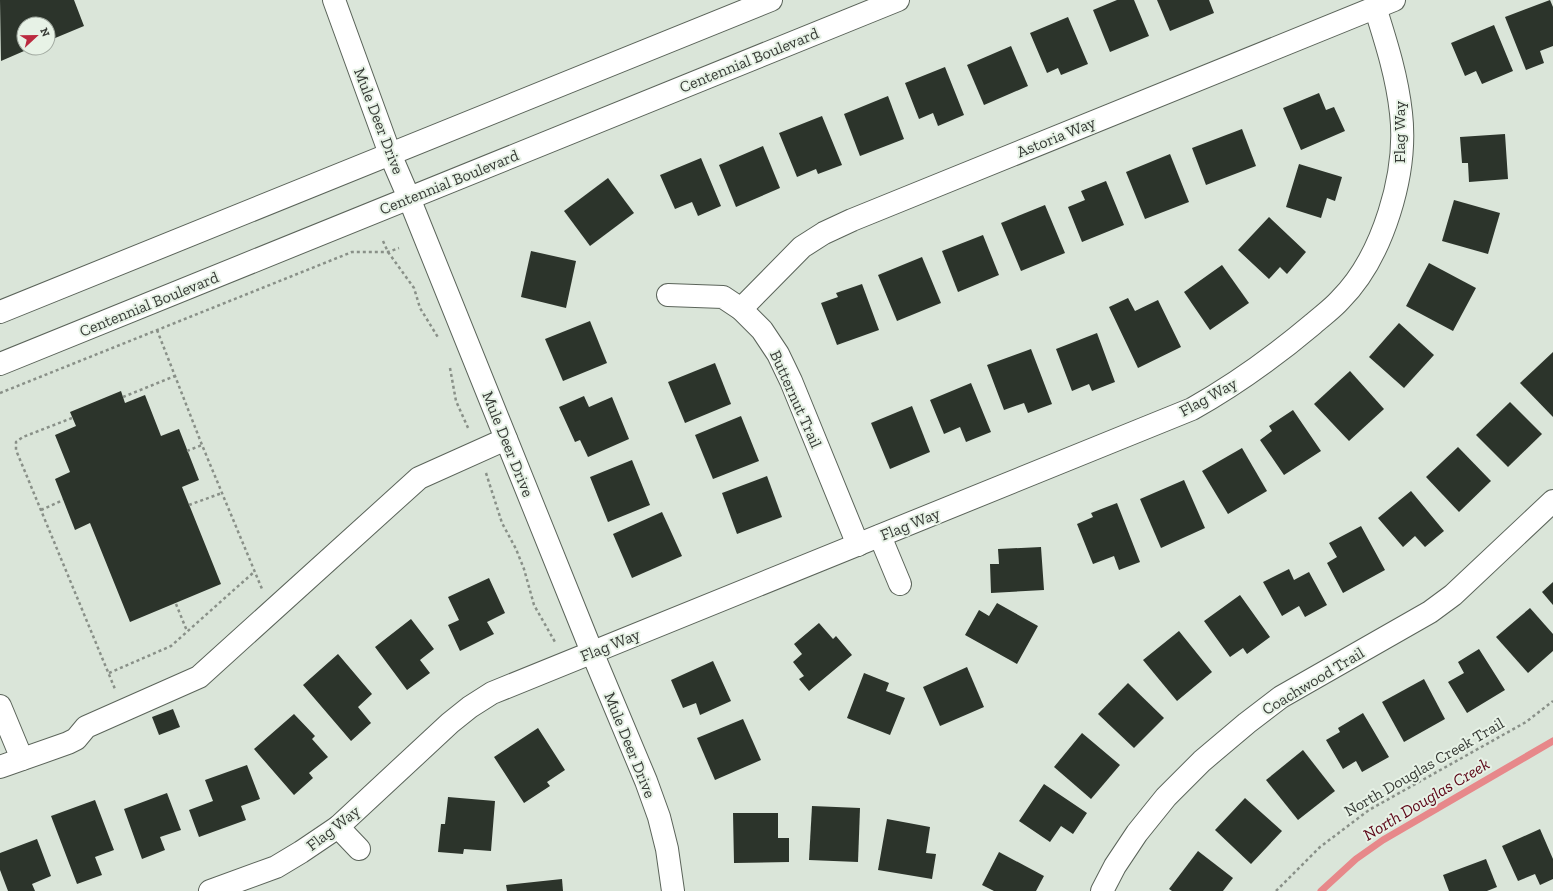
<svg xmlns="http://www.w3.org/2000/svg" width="1553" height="891" font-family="'Zilla Slab',serif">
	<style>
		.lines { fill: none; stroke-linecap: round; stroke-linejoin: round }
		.stream { stroke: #e7888a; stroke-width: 7 }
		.building { fill: #2c342b }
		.minor-casing { stroke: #5b645a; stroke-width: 24 }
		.major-casing { stroke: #5b645a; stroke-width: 24 }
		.path { stroke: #899088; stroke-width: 2.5; stroke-dasharray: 3 3; stroke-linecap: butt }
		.minor { stroke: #fff; stroke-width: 22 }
		.major { stroke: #fff; stroke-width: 22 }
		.labels { text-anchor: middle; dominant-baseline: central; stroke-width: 4; stroke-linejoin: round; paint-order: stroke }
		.street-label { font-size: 16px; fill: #373b36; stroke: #e7f2e6 }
		.water-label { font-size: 17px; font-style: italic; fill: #5b0315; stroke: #e7f2e6 }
	</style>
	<rect width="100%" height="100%" fill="#dae5d9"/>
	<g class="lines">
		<polyline class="stream" points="1321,891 1356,859 1383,840 1553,741"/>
	</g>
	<g class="building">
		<polygon points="0,0 74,0 84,26 48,41 48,24 24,24 24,48 31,48 1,61"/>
		<polygon points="1117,0 1134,0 1149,36 1110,52 1093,10"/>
		<polygon points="1157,0 1209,0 1214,13 1170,31"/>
		<polygon points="1550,0 1553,7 1553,46 1540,51 1544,63 1526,70 1505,17"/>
		<polygon points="1068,17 1088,64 1061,75 1058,68 1047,73 1030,33"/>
		<polygon points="1494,25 1513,71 1482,84 1476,71 1465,76 1451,43"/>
		<polygon points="1011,46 1028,86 984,105 967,65"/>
		<polygon points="945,67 964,115 938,126 933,113 919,119 905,83"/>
		<polygon points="1319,93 1326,110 1334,107 1345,131 1301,150 1283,108"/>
		<polygon points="888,96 904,139 860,156 844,114"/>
		<polygon points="822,116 842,165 818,174 816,169 797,177 779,133"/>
		<polygon points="1242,129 1256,166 1206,185 1192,148"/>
		<polygon points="1505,134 1508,179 1469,182 1468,163 1462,163 1460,137"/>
		<polygon points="763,146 780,188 736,207 719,165"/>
		<polygon points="1170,154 1189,202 1145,219 1126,172"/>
		<polygon points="701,158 721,206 698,216 692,202 675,209 660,175"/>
		<polygon points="1299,164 1342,177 1335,201 1327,198 1321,218 1286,207"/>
		<polygon points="608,178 634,213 590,246 564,211"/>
		<polygon points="1106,181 1124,225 1082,242 1068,207 1085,200 1081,191"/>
		<polygon points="1454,200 1500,213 1488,254 1442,241"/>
		<polygon points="1045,205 1065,253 1021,271 1001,223"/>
		<polygon points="1269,217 1306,252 1287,274 1280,267 1269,279 1238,250"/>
		<polygon points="983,235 999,275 958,292 942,251"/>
		<polygon points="531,251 576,261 566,308 521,297"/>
		<polygon points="922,257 941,303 897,321 878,275"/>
		<polygon points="1429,263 1476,288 1453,331 1406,306"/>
		<polygon points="1222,265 1249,303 1210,330 1184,292"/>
		<polygon points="862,284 879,330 837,345 821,303 838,297 836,293"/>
		<polygon points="1128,298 1135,311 1158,300 1181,347 1138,368 1109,307"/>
		<polygon points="590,321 607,363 563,381 545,339"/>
		<polygon points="1399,323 1434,355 1404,388 1369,357"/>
		<polygon points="1097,333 1115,382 1092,391 1089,384 1072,391 1056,349"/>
		<polygon points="1031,349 1052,404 1028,413 1024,403 1004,410 987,365"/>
		<polygon points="1553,352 1553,417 1520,383"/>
		<polygon points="715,363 731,404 685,423 668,382"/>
		<polygon points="1350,371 1384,409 1349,441 1314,404"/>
		<polygon points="971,383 991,432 966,442 960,427 944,434 930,400"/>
		<polygon points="121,391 125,403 145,395 161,436 179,429 199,480 182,487 221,584 130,622 90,523 75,530 55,479 70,472 55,435 76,426 70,412"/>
		<polygon points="584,396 589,407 612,397 629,439 588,457 580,440 575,442 559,407"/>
		<polygon points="1510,402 1542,434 1508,467 1476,435"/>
		<polygon points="912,406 930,452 890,469 871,423"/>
		<polygon points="1293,410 1321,451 1284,475 1260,440 1272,431 1269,426"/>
		<polygon points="741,416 759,461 713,479 695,435"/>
		<polygon points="1458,447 1491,481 1459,512 1426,477"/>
		<polygon points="1242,448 1267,491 1228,514 1202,471"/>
		<polygon points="632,460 650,505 608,522 590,477"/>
		<polygon points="767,476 782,517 737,534 722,493"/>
		<polygon points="1184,480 1205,528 1161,548 1140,499"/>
		<polygon points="1411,491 1444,531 1425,547 1415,536 1403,547 1378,518"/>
		<polygon points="1117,503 1140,562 1119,570 1114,556 1093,564 1077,524 1093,517 1091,513"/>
		<polygon points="662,512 682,556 632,578 613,534"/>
		<polygon points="1361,526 1385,570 1343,593 1327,563 1337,557 1329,543"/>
		<polygon points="1041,547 1044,590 991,593 990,564 999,564 998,549"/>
		<polygon points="1289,569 1294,580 1309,572 1327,605 1305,617 1299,606 1282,616 1263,582"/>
		<polygon points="489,578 505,613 487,622 494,634 460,651 448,625 459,620 448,597"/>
		<polygon points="1553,582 1553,605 1542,592"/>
		<polygon points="1240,595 1270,637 1247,654 1243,648 1230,657 1204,621"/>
		<polygon points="997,603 1038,626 1017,664 965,635 979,610 989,616"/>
		<polygon points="1530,608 1553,634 1553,651 1528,673 1496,637"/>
		<polygon points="411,619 434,649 420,660 430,673 407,690 375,647"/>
		<polygon points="819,623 833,639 836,636 852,655 809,691 799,679 804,676 793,662 802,654 794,644"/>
		<polygon points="1179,631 1212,672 1177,701 1143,660"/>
		<polygon points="1479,649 1505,690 1467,713 1448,682 1464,673 1458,662"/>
		<polygon points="338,654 372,694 358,707 371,723 351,741 303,685"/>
		<polygon points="713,661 731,701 700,715 696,703 683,708 671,680"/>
		<polygon points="967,667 984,707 940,726 923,687"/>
		<polygon points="864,673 889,683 886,691 905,698 890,735 847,718"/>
		<polygon points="1424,679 1445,719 1404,742 1382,702"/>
		<polygon points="1128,683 1164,718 1134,748 1098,714"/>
		<polygon points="173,709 180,727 159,735 152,717"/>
		<polygon points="1363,713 1389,757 1362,772 1356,761 1343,769 1326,740 1340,732 1338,728"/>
		<polygon points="294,714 315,736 312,739 328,757 309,773 313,778 294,795 254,749"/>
		<polygon points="743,719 761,760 715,780 697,738"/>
		<polygon points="538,728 565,770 547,782 550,786 524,803 494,757"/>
		<polygon points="1082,733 1120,765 1091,799 1054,767"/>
		<polygon points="1303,750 1335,791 1298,820 1266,780"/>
		<polygon points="247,765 260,799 241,806 246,820 199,837 189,810 213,801 205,780"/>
		<polygon points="1044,784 1087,813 1073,834 1061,826 1050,842 1019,821"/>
		<polygon points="167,793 181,830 160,837 165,850 142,859 124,809"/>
		<polygon points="448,797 495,801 491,851 464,849 463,854 438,852 441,824 445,824"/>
		<polygon points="1245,798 1282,831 1251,864 1215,830"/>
		<polygon points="95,800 114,850 95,857 102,875 77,884 51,816"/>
		<polygon points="812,806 860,808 858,862 809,860"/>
		<polygon points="733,813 778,813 778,838 789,838 789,862 734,863"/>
		<polygon points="887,819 930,827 926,853 936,854 932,879 878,870"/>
		<polygon points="1540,829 1553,859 1553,879 1540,885 1535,874 1518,881 1502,846"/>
		<polygon points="37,839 51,876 32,884 35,891 8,891 0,870 0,853"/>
		<polygon points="1198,851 1233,878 1223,891 1172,891 1169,889"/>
		<polygon points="999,852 1044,876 1036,891 994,891 982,885"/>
		<polygon points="1486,859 1497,887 1487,891 1449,891 1443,875"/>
		<polygon points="562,879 563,891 507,891 506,885"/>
	</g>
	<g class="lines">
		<g class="minor-casing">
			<g id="minor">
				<polyline points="334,0 390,154 409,198 592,652 646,781 659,817 667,849 673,891"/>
				<polyline points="668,295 723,297 741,309 762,330 778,354 791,381 858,545"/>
				<polyline points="741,309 802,247 824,233 852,220 1394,0"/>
				<polyline points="880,536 900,584"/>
				<polyline points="0,706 22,759"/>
				<polyline points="0,767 68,743 76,739 86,727 199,677 419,478 506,439"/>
				<polyline points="338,827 359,849"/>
				<path d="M210,891L276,867L301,852L338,827L450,723L470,707L492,693L1192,409C1235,385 1275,356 1313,324C1322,316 1332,309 1340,300C1383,257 1408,173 1401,113C1397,76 1386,42 1375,7"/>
				<polyline points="1102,891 1115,866 1137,833 1166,797 1202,761 1247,723 1281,697 1430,612 1453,595 1553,501"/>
			</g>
		</g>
		<g class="major-casing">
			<g id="major">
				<polyline points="0,312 771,0"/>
				<polyline points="0,364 898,0"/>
			</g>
		</g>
		<g class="path">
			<polyline points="383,241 388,252 414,288 420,308 439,339"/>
			<polyline points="157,330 202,445 262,589"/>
			<polyline points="450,368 456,401 469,430"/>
			<polyline points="0,393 352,252 388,252 399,248"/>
			<polyline points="123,397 175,376"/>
			<polyline points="72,418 23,437 16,442 16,450 115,689"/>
			<polyline points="187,451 202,445"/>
			<polyline points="486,473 502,523 516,549 524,569 534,605 555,642"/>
			<polyline points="189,505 222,493"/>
			<polyline points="41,510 63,500"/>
			<polyline points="176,604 187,631"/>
			<polyline points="109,673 171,646 254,572"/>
			<polyline points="1276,891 1320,847 1369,810 1526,722 1553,701"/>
		</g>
		<use href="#minor" class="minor"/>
		<use href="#major" class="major"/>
	</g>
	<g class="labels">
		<g class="street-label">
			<text transform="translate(749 60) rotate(-22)">Centennial Boulevard</text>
			<text transform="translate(379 121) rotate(69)">Mule Deer Drive</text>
			<text transform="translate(1399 132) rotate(-90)">Flag Way</text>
			<text transform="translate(1056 137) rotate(-22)">Astoria Way</text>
			<text transform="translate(449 182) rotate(-22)">Centennial Boulevard</text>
			<text transform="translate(149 304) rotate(-22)">Centennial Boulevard</text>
			<text transform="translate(1208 397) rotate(-29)">Flag Way</text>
			<text transform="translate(796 399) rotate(66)">Butternut Trail</text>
			<text transform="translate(508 444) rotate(68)">Mule Deer Drive</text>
			<text transform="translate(910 524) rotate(-22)">Flag Way</text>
			<text transform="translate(610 645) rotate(-22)">Flag Way</text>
			<text transform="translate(1313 681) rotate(-31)">Coachwood Trail</text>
			<text transform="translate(630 745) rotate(68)">Mule Deer Drive</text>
			<text transform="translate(1424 767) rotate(-30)">North Douglas Creek Trail</text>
			<text transform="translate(333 828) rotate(-38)">Flag Way</text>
		</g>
		<g class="water-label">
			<text transform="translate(1426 799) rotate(-31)">North Douglas Creek</text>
		</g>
	</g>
	<g transform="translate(36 36) rotate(68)"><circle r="19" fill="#e7f2e6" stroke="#a1a9a0"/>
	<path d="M0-3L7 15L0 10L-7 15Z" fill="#bb2a3f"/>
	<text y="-6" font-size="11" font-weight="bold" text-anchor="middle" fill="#373b36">N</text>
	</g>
</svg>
